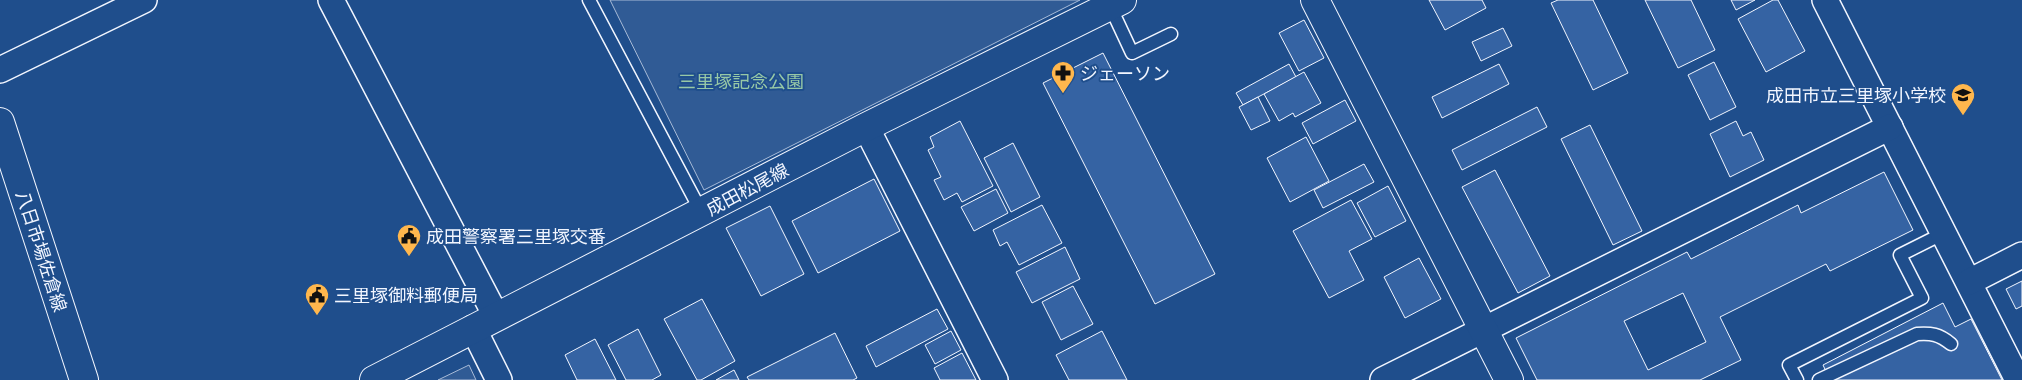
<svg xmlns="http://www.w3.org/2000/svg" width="2022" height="380" font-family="Lato,'Noto Sans JP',sans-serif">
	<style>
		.built { fill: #305b95; stroke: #a8bbd7 }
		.building { fill: #3563a3; stroke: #f2f6ff; fill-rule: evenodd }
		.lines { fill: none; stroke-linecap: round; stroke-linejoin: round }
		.service-casing { stroke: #f2f6ff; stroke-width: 15 }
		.minor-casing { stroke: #f2f6ff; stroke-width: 28 }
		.tertiary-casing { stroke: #f2f6ff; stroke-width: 30 }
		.secondary-casing { stroke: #f2f6ff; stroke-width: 30 }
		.primary-casing { stroke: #f2f6ff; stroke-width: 30 }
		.service { stroke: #1f4e8c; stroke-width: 12 }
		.minor { stroke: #1f4e8c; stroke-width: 25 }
		.tertiary { stroke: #1f4e8c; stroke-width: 28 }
		.secondary { stroke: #1f4e8c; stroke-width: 28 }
		.primary { stroke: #1f4e8c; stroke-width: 28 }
		.labels { text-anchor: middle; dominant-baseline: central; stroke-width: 4; stroke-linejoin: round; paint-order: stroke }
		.poi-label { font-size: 18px; fill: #f2f6ff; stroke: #1f4e8c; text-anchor: start }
		.park-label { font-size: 18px; fill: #97c8a6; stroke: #1f4e8c }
		.street-label { font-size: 18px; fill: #f2f6ff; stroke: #1f4e8c }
	</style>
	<rect width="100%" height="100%" fill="#1f4e8c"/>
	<g class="built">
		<polygon points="610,0 1080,0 704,190"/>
		<polygon points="469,365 476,380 438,380"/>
	</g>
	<g class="building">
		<polygon points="1429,0 1482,0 1486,8 1445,30"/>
		<polygon points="1558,0 1593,0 1628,73 1593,90 1551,3"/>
		<polygon points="1645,0 1691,0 1715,50 1678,68"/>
		<polygon points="1731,0 1755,0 1736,10"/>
		<polygon points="1773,0 1778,0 1805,51 1766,72 1738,19"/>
		<polygon points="1304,20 1324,58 1299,71 1279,33"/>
		<polygon points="1503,28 1512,46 1481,61 1472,42"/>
		<polygon points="1103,53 1215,274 1155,304 1043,83"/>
		<polygon points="1714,62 1736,107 1710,120 1688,75"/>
		<polygon points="1289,64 1296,77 1243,105 1236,93"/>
		<polygon points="1499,64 1509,84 1442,118 1432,97"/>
		<polygon points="1304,72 1321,103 1295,117 1293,113 1279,121 1264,94"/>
		<polygon points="1258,97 1270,121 1251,130 1239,107"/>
		<polygon points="1345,100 1356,121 1313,144 1302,123"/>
		<polygon points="1537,107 1547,127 1462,170 1452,150"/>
		<polygon points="960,121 993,186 962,202 957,193 944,200 934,180 941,177 928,150 934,147 930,137"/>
		<polygon points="1736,121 1743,136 1751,132 1764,160 1730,177 1710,134"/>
		<polygon points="1590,125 1642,231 1613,245 1561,139"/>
		<polygon points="1306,137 1329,181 1290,202 1267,158"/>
		<polygon points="1013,143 1040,197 1011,212 984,158"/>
		<polygon points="1364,164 1374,182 1323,208 1314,190"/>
		<polygon points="1495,170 1550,276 1518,293 1462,187"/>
		<path d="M1884,172L1913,230L1830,271L1826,264L1720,317L1741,360L1700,380H1537L1516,338L1687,252L1691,259L1798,205L1801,213ZM1683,293L1706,342L1648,370L1624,321Z"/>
		<polygon points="874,179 900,231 818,273 792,221"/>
		<polygon points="1388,186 1406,221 1375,237 1357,203"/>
		<polygon points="996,189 1008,213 974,231 961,207"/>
		<polygon points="1351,200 1372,239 1349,251 1364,280 1329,298 1293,231"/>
		<polygon points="1042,205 1062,243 1019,265 1007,242 1000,246 993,230"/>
		<polygon points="770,206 804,274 761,296 726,228"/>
		<polygon points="1065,247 1080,279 1032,303 1016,272"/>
		<polygon points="1419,258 1441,299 1405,318 1384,277"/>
		<polygon points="2022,281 2022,306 2016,309 2006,289"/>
		<polygon points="1073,286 1093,324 1061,340 1042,302"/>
		<polygon points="702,299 735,361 701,380 697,380 664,319"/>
		<polygon points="1943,303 1955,327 1971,319 2002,380 1830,380 1823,365"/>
		<polygon points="937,309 948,329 876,367 866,346"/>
		<polygon points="638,329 661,375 652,380 626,380 608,345"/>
		<polygon points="951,331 961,350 935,364 925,345"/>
		<polygon points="1102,331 1127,380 1069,380 1056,355"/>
		<polygon points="835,333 857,378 853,380 749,380 747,377"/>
		<polygon points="595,339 616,380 577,380 565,355"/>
		<polygon points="962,353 976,380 940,380 934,368"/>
		<polygon points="734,370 739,380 716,380"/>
	</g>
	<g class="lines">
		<g class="service-casing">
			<g id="service">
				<polyline points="589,0 702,213"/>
				<polyline points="1110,6 1132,53 1171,34"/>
				<polyline points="1797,380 1789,365 1922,298 1900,255 1944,233"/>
				<path d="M1819,380L1917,334C1931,333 1939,334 1951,344"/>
			</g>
		</g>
		<g class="minor-casing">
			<g id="minor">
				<polyline points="331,0 496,316"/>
				<polyline points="1825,0 2018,380"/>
				<polyline points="0,70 144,0"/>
				<polyline points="866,127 995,380"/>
				<polyline points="1969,282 2022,255"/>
				<polyline points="473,328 499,380"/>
				<polyline points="1383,380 1890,127"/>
			</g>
		</g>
		<g class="tertiary-casing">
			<polyline id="tertiary" points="1315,0 1509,380"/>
		</g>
		<g class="secondary-casing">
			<polyline id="secondary" points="0,122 84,380"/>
		</g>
		<g class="primary-casing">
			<polyline id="primary" points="374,380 866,127 1122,0"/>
		</g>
		<use href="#service" class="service"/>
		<use href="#minor" class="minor"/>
		<use href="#tertiary" class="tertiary"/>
		<use href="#secondary" class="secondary"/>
		<use href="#primary" class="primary"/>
	</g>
	<defs>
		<g id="pharmacy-pin" transform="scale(1.25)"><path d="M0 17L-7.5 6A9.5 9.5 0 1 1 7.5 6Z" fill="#ffb74d" stroke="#1f4e8c"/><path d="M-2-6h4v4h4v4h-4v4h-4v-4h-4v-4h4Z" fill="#111"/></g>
		<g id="school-pin" transform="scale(1.25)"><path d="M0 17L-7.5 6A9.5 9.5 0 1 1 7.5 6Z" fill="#ffb74d" stroke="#1f4e8c"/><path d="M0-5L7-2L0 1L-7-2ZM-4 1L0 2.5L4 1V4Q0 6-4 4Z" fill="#111"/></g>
		<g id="civic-pin" transform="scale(1.25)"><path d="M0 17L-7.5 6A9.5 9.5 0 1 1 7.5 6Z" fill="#ffb74d" stroke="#1f4e8c"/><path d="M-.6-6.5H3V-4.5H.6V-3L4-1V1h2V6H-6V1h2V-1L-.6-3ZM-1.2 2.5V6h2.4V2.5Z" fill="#111"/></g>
	</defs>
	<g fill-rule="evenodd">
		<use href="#pharmacy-pin" x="1063" y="73"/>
		<use href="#school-pin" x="1963" y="95"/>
		<use href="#civic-pin" x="409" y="236"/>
		<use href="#civic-pin" x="317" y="295"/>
	</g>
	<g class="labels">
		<g class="poi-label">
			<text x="1080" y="73">ジェーソン</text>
			<text x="1946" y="95" text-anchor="end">成田市立三里塚小学校</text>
			<text x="426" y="236">成田警察署三里塚交番</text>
			<text x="334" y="295">三里塚御料郵便局</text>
		</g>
		<g class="park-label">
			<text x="741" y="81">三里塚記念公園</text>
		</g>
		<g class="street-label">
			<text transform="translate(747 189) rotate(-28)">成田松尾線</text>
			<text transform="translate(42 251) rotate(72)">八日市場佐倉線</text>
		</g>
	</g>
</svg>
